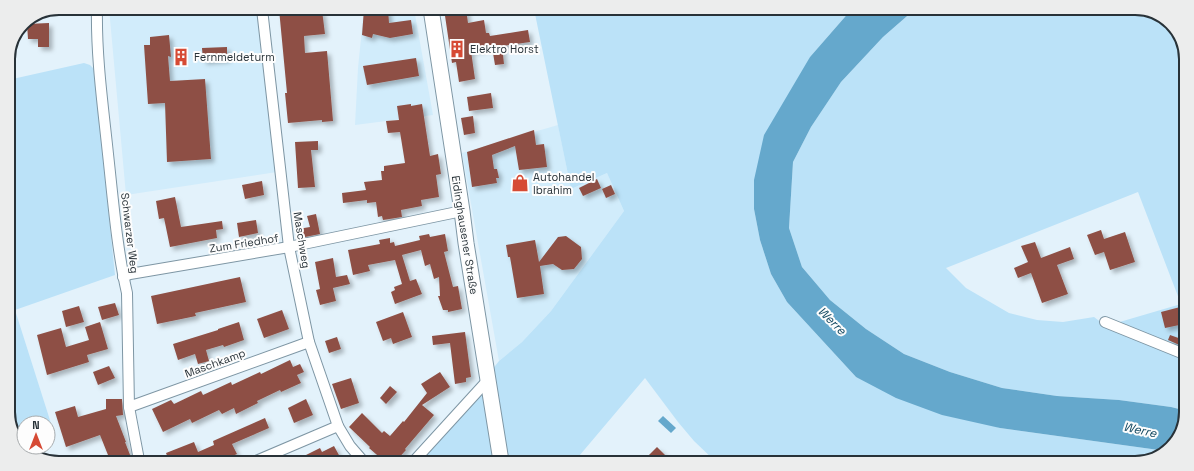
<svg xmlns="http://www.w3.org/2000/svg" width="1194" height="471" font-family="'Space Grotesk',sans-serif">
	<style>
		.built { fill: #d1ecfb }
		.green { fill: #bbe2f8; fill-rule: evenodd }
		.water { fill: #65a8cc }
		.building { fill: #8e5045; filter: url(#shadow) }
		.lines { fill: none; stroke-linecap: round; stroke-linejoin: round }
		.minor-casing { stroke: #7e96a4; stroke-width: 12 }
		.secondary-casing { stroke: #7e96a4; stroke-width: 17 }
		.minor { stroke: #fff; stroke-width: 10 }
		.secondary { stroke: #fff; stroke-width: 15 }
		.labels { text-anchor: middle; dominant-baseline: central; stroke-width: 4; stroke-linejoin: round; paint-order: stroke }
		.poi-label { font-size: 11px; fill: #283238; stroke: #fdfdfd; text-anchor: start }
		.street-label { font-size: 11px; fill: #283238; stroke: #fdfdfd }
		.water-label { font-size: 12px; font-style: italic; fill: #124861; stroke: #fdfdfd }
		.rim { fill: none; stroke: #283238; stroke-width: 2 }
	</style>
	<defs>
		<filter id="shadow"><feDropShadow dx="3.5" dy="3.5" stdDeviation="2" flood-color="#0004"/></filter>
	</defs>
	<rect width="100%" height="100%" fill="#e3f2fb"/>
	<g class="built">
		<polygon points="109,8 258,9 277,172 126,195"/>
		<polygon points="364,9 414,9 433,115 355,125 358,68"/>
		<polygon points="558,125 571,189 607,173 624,211 551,311 522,342 499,361 462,153"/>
	</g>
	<g class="green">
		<polygon points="534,9 851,10 810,57 754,209 760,240 771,274 787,302 856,377 1000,428 1166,451 1163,454 1135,463 716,462 694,441 678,422 645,378 574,462 420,461 499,361 522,342 551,311 624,211 607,173 571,189"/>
		<path d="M914,10L1152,11L1175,28L1186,56L1183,410L1171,407L1119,400L1057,396L1002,388L950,372L904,354L866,329L830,300L802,267L789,228L793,162L811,127L841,82L883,37ZM1138,192L1181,304L1106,326L1094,317L1063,322L1037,320L1009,313L966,288L946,268Z"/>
		<polygon points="84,63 90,65 94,69 115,275 15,310 55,436 48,438 48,423 24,423 23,447 19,443 8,415 8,80"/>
	</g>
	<g class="water">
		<polygon points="851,10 914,10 883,37 841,82 811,127 793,162 789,228 802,267 830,300 866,329 904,354 950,372 1002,388 1057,396 1119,400 1171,407 1183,410 1183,429 1166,451 1000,428 942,415 896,398 856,377 787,302 771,274 760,240 754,209 754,180 764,135 810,57"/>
		<polygon points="663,416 676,428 671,433 658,421"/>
	</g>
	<g class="building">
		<polygon points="279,9 300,9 300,12 322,10 325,34 304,36 305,53 327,51 333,121 322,122 322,120 288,123 285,93 287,93"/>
		<polygon points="364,9 388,9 389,23 411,20 413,34 390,38 373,34 372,38 362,35"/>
		<polygon points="444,9 466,9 468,23 484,20 486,33 489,33 490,36 528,30 530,42 502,46 504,64 495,65 492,47 471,51 475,79 459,82 456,62 452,63"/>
		<polygon points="49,23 49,47 38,47 38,39 28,39 27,24"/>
		<polygon points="169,35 171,57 168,56 170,81 205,79 211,159 167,162 165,103 148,104 144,45 150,45 150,37"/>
		<polygon points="227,47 227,59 203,61 202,48"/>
		<polygon points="416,58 419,76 367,85 363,66"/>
		<polygon points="491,93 493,108 469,111 467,97"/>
		<polygon points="411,104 411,106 422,104 430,156 438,154 441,174 436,175 439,197 421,200 422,206 401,210 402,217 383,220 382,216 378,217 376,202 367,203 367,200 343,203 342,193 366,190 364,182 382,180 381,171 384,171 384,166 405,163 400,132 388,133 386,121 399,120 397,106"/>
		<polygon points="473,116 475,133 464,135 461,118"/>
		<polygon points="534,130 536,145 544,144 547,167 519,170 515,146 492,155 494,169 497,169 499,178 496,178 497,183 472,187 467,152"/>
		<polygon points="318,141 318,150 311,150 315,187 298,188 295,142"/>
		<polygon points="597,179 601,188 583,196 579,188"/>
		<polygon points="262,181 264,195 245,199 242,185"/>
		<polygon points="611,185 615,194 606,198 602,189"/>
		<polygon points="175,197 181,227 222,221 223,229 216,230 217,238 170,247 164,218 159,219 156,201"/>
		<polygon points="316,214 320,234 300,238 298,229 310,227 307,216"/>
		<polygon points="256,220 258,233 239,237 237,223"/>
		<polygon points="1101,230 1104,239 1125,232 1135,262 1110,270 1104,252 1095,255 1087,235"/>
		<polygon points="429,234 430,237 445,234 448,251 444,252 453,287 458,286 462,309 448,312 448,310 443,310 438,296 440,296 439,277 434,279 430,264 425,266 421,250 402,255 410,281 416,279 422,294 395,304 391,292 395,290 394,287 402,284 395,260 368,265 370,271 353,275 348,250 380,244 379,240 390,238 390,243 394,242 395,246 420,240 419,236"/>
		<polygon points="566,236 581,247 582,259 574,269 562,270 553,264 540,266 544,294 517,298 510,257 508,257 506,245 535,240 539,262 558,237"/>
		<polygon points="1035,242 1041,258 1070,247 1074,259 1057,265 1068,294 1042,303 1031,273 1018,278 1014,268 1028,262 1021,246"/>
		<polygon points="333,258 336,277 347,275 350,284 333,288 336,301 320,305 316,290 320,289 315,262"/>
		<polygon points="240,277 246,302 195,313 196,316 157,324 151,296"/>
		<polygon points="115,303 119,315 102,320 98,307"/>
		<polygon points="79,306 84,322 66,327 62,311"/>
		<polygon points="1184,306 1184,324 1165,328 1161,312"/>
		<polygon points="282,310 289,329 264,338 257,319"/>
		<polygon points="403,312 412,337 393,344 391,338 383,341 376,322"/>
		<polygon points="100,322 108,349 87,355 89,362 47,375 37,335 61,328 66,347 89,340 85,327"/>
		<polygon points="239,322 244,340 224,347 223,345 206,350 209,361 198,364 195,354 178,360 173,344 218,330 218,329"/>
		<polygon points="465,332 471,377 466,378 466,382 455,384 450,343 433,345 432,336"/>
		<polygon points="1170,335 1184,340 1184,347 1168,340"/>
		<polygon points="337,337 341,349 329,353 325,341"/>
		<polygon points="290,360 293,367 300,364 304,372 297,375 301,383 281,392 280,390 257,401 258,403 236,414 234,408 222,414 219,410 192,423 190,419 163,432 152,409 171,400 174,404 201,391 203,395 231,382 232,385 260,372 261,374"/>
		<polygon points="109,366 115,378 98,385 93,372"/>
		<polygon points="440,372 450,387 422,405 434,415 405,449 406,450 396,461 384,461 369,448 370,447 349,427 362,413 382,433 384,431 390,436 403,421 404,422 427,393 421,384"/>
		<polygon points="351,378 359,403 341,409 332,384"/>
		<polygon points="390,386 397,392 386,404 380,398"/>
		<polygon points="106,399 122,399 123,415 116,416 126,442 125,442 132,460 110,460 100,435 66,447 55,412 75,406 78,417 106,409"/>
		<polygon points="306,399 313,415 294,423 288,408"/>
		<polygon points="265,418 269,428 232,444 237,454 221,461 169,461 166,453 194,442 198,452 214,445 213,441"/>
		<polygon points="334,446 340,457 331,461 294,461 320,448 322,452"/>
		<polygon points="657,447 672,462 642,462"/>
	</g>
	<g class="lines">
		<g class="minor-casing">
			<g id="minor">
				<path d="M97,8C96,57 103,106 108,154C113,199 117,250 127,293L129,407L139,460"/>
				<polyline points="262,9 289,247 309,342 338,426 350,446 363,461"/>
				<polyline points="123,277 130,274 289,247 462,211"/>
				<polyline points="1105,322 1184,354"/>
				<polyline points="129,407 309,342"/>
				<polyline points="256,461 338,426"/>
				<polyline points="414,461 487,381"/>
			</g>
		</g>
		<g class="secondary-casing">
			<polyline id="secondary" points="431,9 462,211 466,243 501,461"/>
		</g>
		<use href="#minor" class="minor"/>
		<use href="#secondary" class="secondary"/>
	</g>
	<defs>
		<g id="building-bare" transform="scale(1.38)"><path d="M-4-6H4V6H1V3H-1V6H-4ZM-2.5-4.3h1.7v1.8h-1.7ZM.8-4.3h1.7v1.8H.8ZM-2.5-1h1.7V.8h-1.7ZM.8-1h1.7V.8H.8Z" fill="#d64a34" stroke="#fdfdfd" stroke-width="2.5" paint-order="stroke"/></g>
		<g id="shop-bare" transform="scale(1.38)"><path d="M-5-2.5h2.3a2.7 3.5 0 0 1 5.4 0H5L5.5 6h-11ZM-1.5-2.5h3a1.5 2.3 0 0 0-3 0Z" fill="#d64a34" stroke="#fdfdfd" stroke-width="2.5" paint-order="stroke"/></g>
	</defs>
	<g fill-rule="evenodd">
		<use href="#building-bare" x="457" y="49"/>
		<use href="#building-bare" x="181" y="57"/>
		<use href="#shop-bare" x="520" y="183"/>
	</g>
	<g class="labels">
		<g class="poi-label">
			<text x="470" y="49">Elektro Horst</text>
			<text x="194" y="57">Fernmeldeturm</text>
			<text x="533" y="177">Autohandel<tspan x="533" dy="13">Ibrahim</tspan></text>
		</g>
		<g class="street-label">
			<text transform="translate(130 233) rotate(83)">Schwarzer Weg</text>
			<text transform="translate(465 235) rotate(81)">Eidinghausener Straße</text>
			<text transform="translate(302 240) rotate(81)">Maschweg</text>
			<text transform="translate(244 243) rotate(-9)">Zum Friedhof</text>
			<text transform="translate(215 363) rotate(-20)">Maschkamp</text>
		</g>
		<g class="water-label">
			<text transform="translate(832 321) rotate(45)">Werre</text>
			<text transform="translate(1140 430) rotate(13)">Werre</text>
		</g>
	</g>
	<path d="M0 0H1194V471H0ZM59 15H1135A44 44 0 0 1 1179 59V412A44 44 0 0 1 1135 456H59A44 44 0 0 1 15 412V59A44 44 0 0 1 59 15Z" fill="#eceded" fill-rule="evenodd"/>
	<path class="rim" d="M59 15H1135A44 44 0 0 1 1179 59V412A44 44 0 0 1 1135 456H59A44 44 0 0 1 15 412V59A44 44 0 0 1 59 15Z"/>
	<g transform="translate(36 435)"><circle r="19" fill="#fdfdfd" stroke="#a8acae"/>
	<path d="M0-3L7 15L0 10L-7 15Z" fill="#d64a34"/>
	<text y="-6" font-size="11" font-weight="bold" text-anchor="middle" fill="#283238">N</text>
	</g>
</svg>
